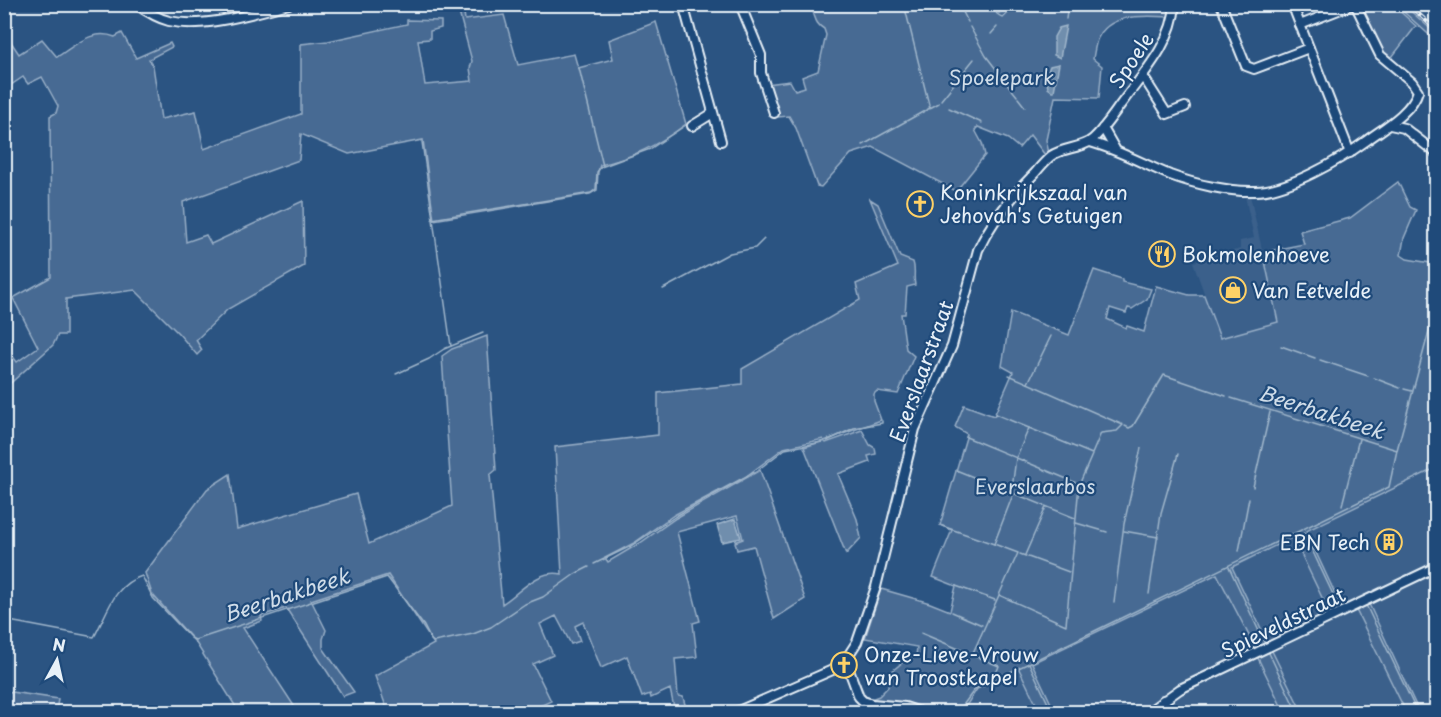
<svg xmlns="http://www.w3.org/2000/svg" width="1441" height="717" font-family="'Playpen Sans',sans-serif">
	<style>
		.built { fill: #3a608b }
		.green { fill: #476b93; stroke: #98aec6; stroke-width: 1.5 }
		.water { fill: #708ead; stroke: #a0b6cb; stroke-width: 1.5 }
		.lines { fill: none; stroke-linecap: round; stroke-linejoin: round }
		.stream { stroke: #a0b6cb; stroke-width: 1.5 }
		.minor-casing { stroke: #e8f1f8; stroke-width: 12 }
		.minor { stroke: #1f4a7a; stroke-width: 8 }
		.rail-casing { stroke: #e8f1f8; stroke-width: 4 }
		.rail { stroke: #1f4a7a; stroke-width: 1.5; stroke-dasharray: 4.5; stroke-linecap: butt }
		.labels { text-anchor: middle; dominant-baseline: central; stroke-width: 4.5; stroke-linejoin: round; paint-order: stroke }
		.street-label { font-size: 20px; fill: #e8f1f8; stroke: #1f4a7a }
		.park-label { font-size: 20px; fill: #d0dde9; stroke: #1f4a7a }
		.poi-label { font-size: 20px; fill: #e8f1f8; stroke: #1f4a7a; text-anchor: start }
		.water-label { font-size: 21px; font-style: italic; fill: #d0dde9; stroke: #1f4a7a }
	</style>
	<rect width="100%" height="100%" fill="#2b5482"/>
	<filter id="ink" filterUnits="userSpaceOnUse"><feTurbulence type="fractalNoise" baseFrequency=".0167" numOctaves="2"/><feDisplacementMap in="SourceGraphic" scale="12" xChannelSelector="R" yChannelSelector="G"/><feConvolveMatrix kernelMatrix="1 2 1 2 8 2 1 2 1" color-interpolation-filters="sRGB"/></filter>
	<g filter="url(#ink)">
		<g class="built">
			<polygon points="1250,195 1278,322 1220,338 1193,262 1240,249 1240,241 1254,238 1245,196"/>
			<polygon points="1436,468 1436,712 962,712 977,689"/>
		</g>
		<g class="green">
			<path d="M994,4L999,13L1011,4L1173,5L1170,17C1145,16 1109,12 1097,40C1095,46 1094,53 1093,59L1102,66L1099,98L1055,97L1046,140L1049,153L1045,155L1030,135L1019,148L1008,139L978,127L975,130L982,143L985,155L956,191L873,147L851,154L821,187L817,186L796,128L789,116L778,117L767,84L790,81L795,90L805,87L802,77L818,71L826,35L824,29C816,24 816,20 813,12L816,8L814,5Z"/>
			<path d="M457,5H463L465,20L504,15L518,65L574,54L578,68L613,59L609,40L656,22L686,124C660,144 632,158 600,165L598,172L597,190L590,194L434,220L423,140L349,154L301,134L299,160L183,202L186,242L206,235L211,244L303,201L304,266L228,309L196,340L202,350L197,355L179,334L135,290L66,299V335H58L53,345L5,388L4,345L17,362L38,347L13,298L51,277L50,116L56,113L58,106L42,77L28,84L23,77L11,85L4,76L5,43L9,39L19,54L42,39L57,57C76,45 92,28 115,37L122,33L136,58L170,43L172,47L149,59L153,66L161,119L196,111L204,149L301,114V44L328,41L407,24V20L441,21V28L430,31V39L418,40L425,85L472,81L470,68L472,61Z"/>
			<polygon points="1361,5 1393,5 1416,26 1389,61 1381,54 1359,9"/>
			<polygon points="1396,5 1404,5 1436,34 1436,41"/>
			<polygon points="1398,182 1410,207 1416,210 1404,238 1401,255 1407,259 1436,264 1436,468 1306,531 1340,604 1338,609 1331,612 1328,610 1293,537 1232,567 1267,641 1267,644 1256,649 1217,574 1032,663 1055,712 1040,712 1019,669 977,689 962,712 865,712 868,706 847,671 853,669 866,698 871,699 879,696 888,687 891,672 909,657 916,656 917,647 865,638 881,589 930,603 950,611 956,586 933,577 952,530 940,525 967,434 955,427 964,405 994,416 1013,372 1002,366 1011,312 1069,335 1094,270 1122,279 1122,282 1151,289 1147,299 1132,309 1128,308 1126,313 1110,308 1107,319 1126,328 1127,326 1144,332 1156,286 1189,295 1204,295 1220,338 1278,322 1263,252 1304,244 1300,231 1350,218"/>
			<path d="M870,199L878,204L900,257L913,262C916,270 913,276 915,285L907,287L905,314H901L906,349L914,356L898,394L877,391L874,394V401L881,420L824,441L826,443L862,430L870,445L875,448L876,454L868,456L870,462L838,474L857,519L861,538L846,554L804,447L824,441L823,439L784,448L745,477L674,515L634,543L605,558L608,562L640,543L676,518L760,470L805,599L774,619L754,546L737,550L735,542L743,539L737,516L677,532L700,621L693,623L697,657L675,659L678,696L683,697L687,712H675L670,689L651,698L650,694L642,697L627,656L601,668L583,622L575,626L580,641L571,644L556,616L540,624L553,655L533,664L551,701L527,712H388L375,676L434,644L388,575L311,600L326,630L323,639V648L354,692L343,696L286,608L261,616L262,621L243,628L298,712H239L196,643L152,594L145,573L207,489L230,474L237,529L356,494L369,544L452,506L442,356L452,349L487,336L496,470L490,475L502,604C521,592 537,569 562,574L555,447L658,435V393L742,384V369L860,300L856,284L898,266Z"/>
			<polygon points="1369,604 1419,712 1406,712 1356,610"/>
			<polygon points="1266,651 1272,651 1302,712 1284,712 1257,656"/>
			<polygon points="5,691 58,699 56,712 5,712"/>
		</g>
		<g class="water">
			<polygon points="1066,26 1060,58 1054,55 1054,37 1059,28"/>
			<polygon points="1059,64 1054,91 1052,91 1048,88 1046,77 1050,66"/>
			<polygon points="735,519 741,538 722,542 717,525"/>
		</g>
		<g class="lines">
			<g class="stream">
				<polyline points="904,4 930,109"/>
				<polyline points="959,4 968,22"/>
				<polyline points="992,4 997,14 1003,18 1017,4"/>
				<polyline points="1066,19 1068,4"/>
				<polyline points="970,27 986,56 1003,78"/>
				<polyline points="991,34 997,27"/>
				<polyline points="579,68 603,166"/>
				<polyline points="1005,81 1017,96"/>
				<polyline points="1018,98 1025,107"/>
				<polyline points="941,100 974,59"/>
				<polyline points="949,108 982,123"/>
				<polyline points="422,142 451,346"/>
				<polyline points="863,145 939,103"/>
				<polyline points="432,219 591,193 596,189 597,172 601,167 650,149 686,125"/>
				<polyline points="663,289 730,253 755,248 764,239"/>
				<polyline points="1281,346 1315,358"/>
				<polyline points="1320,360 1368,376"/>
				<polyline points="396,374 429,359 444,349 483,333"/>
				<polyline points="1374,378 1400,388"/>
				<polyline points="1028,383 1051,336"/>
				<polyline points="1404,389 1412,391"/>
				<polyline points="1231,398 1397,450 1436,305"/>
				<polyline points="995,414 1029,428"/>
				<polyline points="1125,426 1129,428 1133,426 1164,375 1226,396"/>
				<polyline points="966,437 1079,484"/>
				<polyline points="827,441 854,428 882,423 882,421"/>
				<polyline points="759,469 785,449 822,442"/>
				<polyline points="956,470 1075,518"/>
				<polyline points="1253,487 1270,412"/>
				<polyline points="1342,505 1359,439"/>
				<polyline points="1076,523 1107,532"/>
				<polyline points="942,526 994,544"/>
				<polyline points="1124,531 1158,537"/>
				<polyline points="1304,533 1338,605"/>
				<polyline points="1239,551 1249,498"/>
				<polyline points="1020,554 1069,572"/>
				<polyline points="1025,555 1046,507"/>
				<polyline points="594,564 631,546 676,516 754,472"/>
				<polyline points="1229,567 1264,642"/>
				<polyline points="956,586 995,600"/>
				<polyline points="1149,594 1161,513 1178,454"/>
				<polyline points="999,595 1066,625 1079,485 1092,455"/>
				<polyline points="1114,602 1124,524 1141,448"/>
				<polyline points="1366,605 1417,712"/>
				<polyline points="952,612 982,625"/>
				<path d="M4,620L94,637C108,612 113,585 142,576L153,598L191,638L195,640L387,577L424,626L431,640L434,642L473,634L491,627L525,604L543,597L575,574L589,567"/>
				<polyline points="921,633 999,666 997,671"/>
				<polyline points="1269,653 1297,712"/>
				<polyline points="972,655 1018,553 994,544 1014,492 1013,481 1016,458 1029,428 1092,454 1101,433 1117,431 1123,425 1009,375"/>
				<polyline points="958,712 975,689 1029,663"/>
				<polyline points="1052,712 1029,663 1389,487 1397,450"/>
			</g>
			<g class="minor-casing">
				<g id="minor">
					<path d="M136,4C146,11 157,18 169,21C205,29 253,13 289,4"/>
					<polyline points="683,4 721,141"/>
					<polyline points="740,4 761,55 761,73 774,113"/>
					<polyline points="1221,4 1246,66 1254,69 1309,48"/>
					<polyline points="1292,4 1350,153"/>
					<polyline points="1300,25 1354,4"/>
					<polyline points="1141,78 1146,81 1167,114 1185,107"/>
					<polyline points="1390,125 1404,128 1436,153"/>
					<polyline points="692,126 713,113"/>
					<polyline points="1103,128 1115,149"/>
					<path d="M1090,142C1119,150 1143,164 1170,175C1194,184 1229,192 1255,191C1287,191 1340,160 1366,141C1382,129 1412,112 1418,91L1412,82L1380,55L1355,4"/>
					<polyline points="837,668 849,670 859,697 863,701 872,704 905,707 920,712"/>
					<polyline points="1163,700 1169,712"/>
					<path d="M736,712L837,668L846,659L857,642L876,587L915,429L952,346L978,250C992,220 1012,196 1035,173C1040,167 1045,161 1051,156C1063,147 1082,149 1093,139C1105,128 1114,113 1124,100C1145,72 1173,41 1175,4"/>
					<polyline points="1148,712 1180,689 1436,567"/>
				</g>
			</g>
			<use href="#minor" class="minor"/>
			<g class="rail-casing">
				<polyline id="rail" points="1408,4 1436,30"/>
			</g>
			<use href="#rail" class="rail"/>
		</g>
	</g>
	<defs>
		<g id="church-ring" transform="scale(1.35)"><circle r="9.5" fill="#1f4a7a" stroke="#ffd166" stroke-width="1.5"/><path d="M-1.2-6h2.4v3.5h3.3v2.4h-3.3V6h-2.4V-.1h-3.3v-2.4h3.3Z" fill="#ffd166"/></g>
		<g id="restaurant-ring" transform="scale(1.35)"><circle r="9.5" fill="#1f4a7a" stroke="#ffd166" stroke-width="1.5"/><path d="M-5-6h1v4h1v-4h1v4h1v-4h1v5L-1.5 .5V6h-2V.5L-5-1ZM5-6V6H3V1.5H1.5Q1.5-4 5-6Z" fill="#ffd166"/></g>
		<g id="shop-ring" transform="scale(1.35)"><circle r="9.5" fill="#1f4a7a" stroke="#ffd166" stroke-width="1.5"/><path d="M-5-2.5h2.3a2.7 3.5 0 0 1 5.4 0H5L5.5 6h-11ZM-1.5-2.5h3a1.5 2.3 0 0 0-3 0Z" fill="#ffd166"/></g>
		<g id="building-ring" transform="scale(1.35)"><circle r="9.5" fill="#1f4a7a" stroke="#ffd166" stroke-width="1.5"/><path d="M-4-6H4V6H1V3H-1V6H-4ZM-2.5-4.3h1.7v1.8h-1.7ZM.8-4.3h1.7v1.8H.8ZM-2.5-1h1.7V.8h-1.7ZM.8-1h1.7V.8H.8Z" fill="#ffd166"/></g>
	</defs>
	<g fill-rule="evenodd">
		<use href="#church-ring" x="920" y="204"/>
		<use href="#restaurant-ring" x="1162" y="254"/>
		<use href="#shop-ring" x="1233" y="290"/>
		<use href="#building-ring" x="1389" y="542"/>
		<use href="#church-ring" x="844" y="665"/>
	</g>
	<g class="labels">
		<g class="street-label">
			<text transform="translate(1131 60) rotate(-56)">Spoele</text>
			<text transform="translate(921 371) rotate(-70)">Everslaarstraat</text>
			<text transform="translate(1283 622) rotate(-26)">Spieveldstraat</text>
		</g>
		<g class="park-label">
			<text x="1002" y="77">Spoelepark</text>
			<text x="1035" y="486">Everslaarbos</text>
		</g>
		<g class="poi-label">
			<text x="940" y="192">Koninkrijkszaal van<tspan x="940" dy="23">Jehovah's Getuigen</tspan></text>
			<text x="1182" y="254">Bokmolenhoeve</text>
			<text x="1252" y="290">Van Eetvelde</text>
			<text x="1370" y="542" text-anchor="end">EBN Tech</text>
			<text x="864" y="654">Onze-Lieve-Vrouw<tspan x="864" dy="23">van Troostkapel</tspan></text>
		</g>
		<g class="water-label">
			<text transform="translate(1322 411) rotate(18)">Beerbakbeek</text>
			<text transform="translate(286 594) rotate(-18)">Beerbakbeek</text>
		</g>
	</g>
	<rect width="1441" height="717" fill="none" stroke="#1f4a7a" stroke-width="24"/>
	<rect x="12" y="12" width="1417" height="693" fill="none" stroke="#e8f1f8" stroke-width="2" filter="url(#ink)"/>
	<g transform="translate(57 660) rotate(8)" stroke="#1f4a7a" stroke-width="4.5" paint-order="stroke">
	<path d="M0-4.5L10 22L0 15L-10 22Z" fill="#e8f1f8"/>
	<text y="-9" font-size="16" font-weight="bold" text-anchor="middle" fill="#e8f1f8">N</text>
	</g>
</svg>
